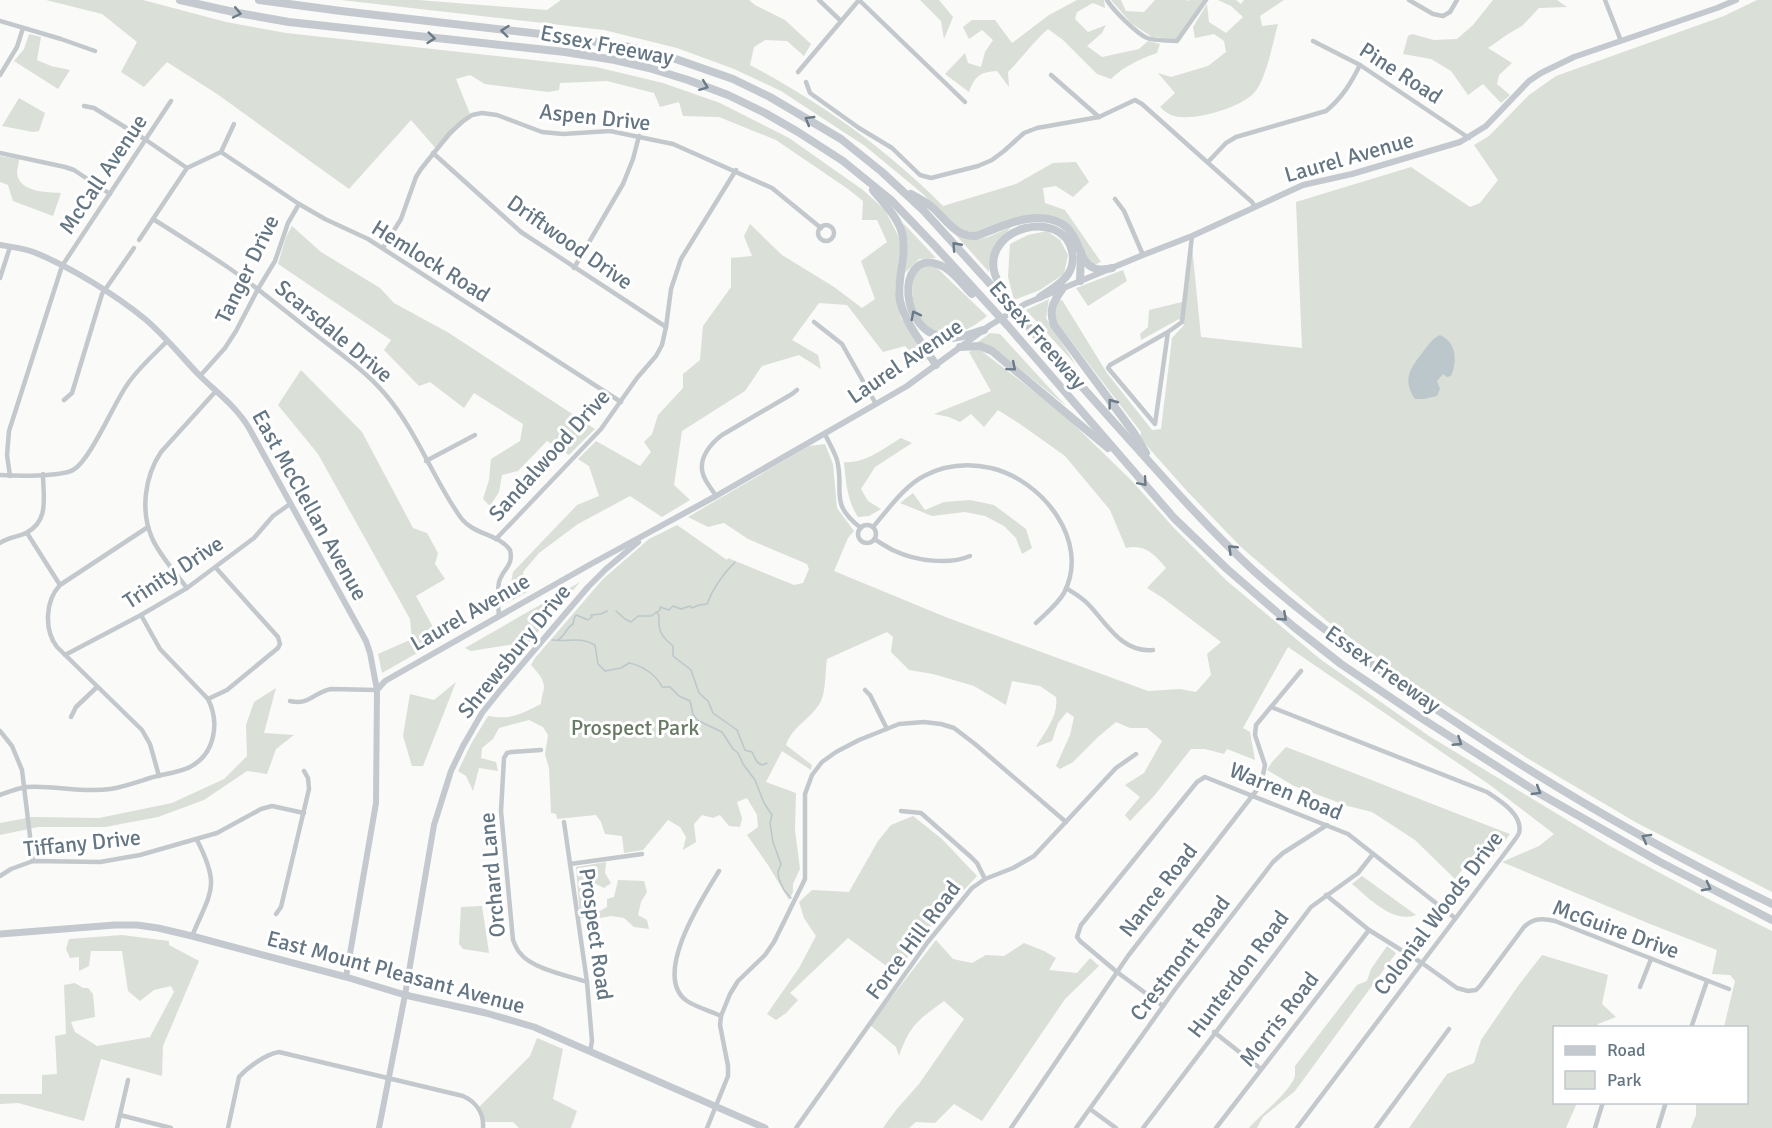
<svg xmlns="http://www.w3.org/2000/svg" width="1772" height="1128" font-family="Signika,sans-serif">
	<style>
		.green { fill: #dadfd7 }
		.water { fill: #bbc7cb }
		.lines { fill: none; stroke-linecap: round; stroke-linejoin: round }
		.stream { stroke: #bbc7cb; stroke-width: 1.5 }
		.street { stroke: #c3c8cc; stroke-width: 4.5 }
		.secondary { stroke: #c3c9ce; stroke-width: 6 }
		.primary { stroke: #c3c9ce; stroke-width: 7 }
		.highway { stroke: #c3c9ce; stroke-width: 8 }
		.oneway { stroke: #6a7a87 }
		.labels { text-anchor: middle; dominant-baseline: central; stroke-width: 6; stroke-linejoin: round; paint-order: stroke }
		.street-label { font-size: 22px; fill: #657683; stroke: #fff }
		.park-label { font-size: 22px; fill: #687a64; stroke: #fff }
	</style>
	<rect width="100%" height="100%" fill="#fafaf8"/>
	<g class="green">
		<polygon points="46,0 143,0 226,22 286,33 596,67 663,83 720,103 789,138 863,190 885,210 901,241 895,290 901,318 929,358 921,363 905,346 883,352 847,305 819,303 792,340 818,355 821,369 799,355 762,366 745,391 682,431 674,485 690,500 662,517 630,496 578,524 539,553 523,572 527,592 507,603 513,572 577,505 599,496 589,466 578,459 596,441 640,466 651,452 644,442 652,434 658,415 683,388 683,374 700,360 703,326 731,287 731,258 752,256 744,236 750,224 782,255 834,287 862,308 875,299 861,261 887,242 877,220 862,220 863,201 848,189 776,140 719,117 683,116 679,102 660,107 654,93 607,81 560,83 559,90 549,92 485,84 470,75 456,79 470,114 438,151 411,120 349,189 217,94 167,62 144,87 121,72 137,42 102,14"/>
		<path d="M341,0H418L547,10L561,0H749L755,5L785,20L811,44L804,56L787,41L765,40L754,47L750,65C820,102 887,149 943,206L1016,184L1053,163L1076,162L1089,182L1073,197L1056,186L1043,188L1045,203L1065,210L1101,262L1094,265L1090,264L1072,230L1048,216L977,233L957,229L923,194L865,146L781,91L734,69L677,48L604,30Z"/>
		<polygon points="920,0 939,0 953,17 944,39 941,21"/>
		<path d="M1077,0H1104L1105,8L1093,3L1077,12L1075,19L1088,32L1106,25L1102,33L1087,46L1102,57L1139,49L1148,41L1160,44L1157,53C1140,59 1124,66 1111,79L1097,74L1063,40L1048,29C1033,42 1022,58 1008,72L1009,87L997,71C980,72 975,76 969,92L945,74L965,53L968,63L981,67L985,52L993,40L982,30L969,39L963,27L972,20H995L1012,43L1049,15Z"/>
		<polygon points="1111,0 1121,0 1126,11 1144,12 1155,0 1186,0 1188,1 1189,0 1204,0 1177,39 1152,37 1131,23"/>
		<path d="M1218,0H1236L1241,4L1244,0H1284L1260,16L1262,26L1278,24C1273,42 1266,80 1254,93C1240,108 1190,123 1171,115C1167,113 1163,110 1160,107L1175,93L1158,73L1171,77L1191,71L1208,66L1226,52L1224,41L1214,34L1195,38L1193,27L1207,4L1209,22L1226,33L1243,17L1231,6Z"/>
		<polygon points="1493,0 1557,0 1567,7 1539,8 1522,26 1508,34 1488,48 1512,63 1499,75 1497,84 1510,95 1501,103 1483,84 1468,95 1451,71 1431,59 1403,54 1408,36 1412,34 1434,40 1457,39 1473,25"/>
		<polygon points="1757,0 1772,0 1772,892 1637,823 1527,758 1424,691 1327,621 1241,547 1186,490 1140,438 1141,432 1052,316 1058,301 1062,300 1107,373 1152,430 1161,429 1172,338 1184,325 1179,319 1141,340 1140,334 1148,327 1149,310 1186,301 1192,246 1201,337 1302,348 1296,202 1411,167 1470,207 1480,203 1498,180 1474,145 1489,136 1529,95 1556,76 1724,16"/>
		<polygon points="29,34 41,37 37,60 51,66 70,70 58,89 14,61 24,49"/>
		<polygon points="19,98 45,113 39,131 33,132 2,126"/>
		<path d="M0,156L19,159C19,163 17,169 17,173C19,193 48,192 61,193L53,216L13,201L8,185L0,182Z"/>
		<polygon points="903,223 936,258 919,259 905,273 908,242"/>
		<polygon points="292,226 321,252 380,288 394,303 449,333 595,429 569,455 547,441 518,471 502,475 499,492 490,506 483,499 489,480 491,459 520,441 523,424 474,393 464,408 430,382 419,386 384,350 391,340 278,264 286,237"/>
		<polygon points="1011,227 992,250 989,272 955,234 973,240 988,237"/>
		<polygon points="1047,231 1060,240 1068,255 1064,274 1040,290 1014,300 1008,277 1010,244 1028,235"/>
		<path d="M926,266L936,267L987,316C977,324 966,331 954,334C942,336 927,329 920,320C912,309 909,280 918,270C919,269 925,267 926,266Z"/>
		<polygon points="1123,270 1127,281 1088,306 1076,288"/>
		<polygon points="1049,299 1046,318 1076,365 1026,310"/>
		<polygon points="990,333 1000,334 1066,406 995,349 978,342"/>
		<path d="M974,349H979L1061,412L1131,480L1174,528L1227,581L1320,659L1429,736L1610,846L1712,901L1772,931V1128H1691L1696,1115V1103L1746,1102V1028L1724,1027L1735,981L1730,975L1712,974L1717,950L1650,924L1502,862L1539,846L1554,834L1490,785L1288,647L1243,728L1250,732L1255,760L1227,749L1224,754L1205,749H1191L1154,796L1130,821L1125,815L1140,797L1125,785L1144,773L1162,741L1147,728H1130L1116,722L1098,737L1073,762L1060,769L1056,766L1070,735L1074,717L1067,712L1058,723L1052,741L1036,747C1045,732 1059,715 1056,697L1040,686L1012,681L1006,705L974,686L933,674L909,670L891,652L893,637L887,632L827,659C825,672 826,690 821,701C812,719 792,726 786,745L812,765L811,770L782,751L766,782L796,793L795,830L800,869L793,884V892L789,900L768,865L747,835L758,827L757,815L747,798L737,802L742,818L740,827L729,826L720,815L713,818L702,815L694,824L696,842L683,850L686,837L680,827L668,820L643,850L624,853L622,836L605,834L601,822L596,815L557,819L556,814L551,813L549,768L545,754L548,735L543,727L529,720L499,728L493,739L482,748L481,758L496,762L498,771L479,768L473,791L466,776L458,771L471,744L488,716C513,720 520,714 541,704C541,698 543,694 544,688C544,678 537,672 531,665L535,658L603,579L649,539L677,525L727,560L728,558L794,585L803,583L809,569L807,564L748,539L724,523L708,527L688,517L809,446L825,444L833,464L837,508L854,531L848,538L834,571L948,618L1148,691L1180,689L1196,692L1211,675L1207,654L1221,642L1163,598L1147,588L1166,568C1154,554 1145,544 1126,548L1110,510L1065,456L1020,424L998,410L984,427L971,414L960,422L949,417L934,414L991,391L969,352Z"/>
		<polygon points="301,370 362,432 413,528 427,533 438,553 435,564 445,579 416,596 440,640 382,673 378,654 412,639 410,619 318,454 278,405"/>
		<path d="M901,438L912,443L875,467L861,489L868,501L881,509L869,516L858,517C847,500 846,483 844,462C865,464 884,448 901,438Z"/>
		<polygon points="913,493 925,510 944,502 970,500 994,505 1026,529 1032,548 1022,554 1016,538 1004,526 985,516 965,512 932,516 900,503"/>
		<polygon points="580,582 526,646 521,643 471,651 465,648"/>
		<polygon points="456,682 423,766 412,766 403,736 410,694 434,700"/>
		<polygon points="276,688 264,733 294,735 276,749 267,774 247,771 204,800 158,817 105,827 38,827 0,835 0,823 32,817 99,818 172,803 224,779 247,756 246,725 254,702"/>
		<path d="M1286,747C1361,775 1435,806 1510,834L1493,857L1482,852L1472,857L1455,879L1415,840L1372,812L1348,806L1294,786L1267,770L1272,762Z"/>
		<polygon points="913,816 942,839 977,876 934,922 896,973 848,938 790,993 798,1000 786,1013 776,1020 767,1014 799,968 816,936 804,918 799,902 812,890 849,892 878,841 891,825"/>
		<polygon points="606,862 605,873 611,883 604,888 590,881 588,901 591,911 600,911 607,907 607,899 614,897 618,880 644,881 647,892 641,902 638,915 647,920 649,929 634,927 624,918 611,916 594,919 580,918 576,867"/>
		<path d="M1362,876L1416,915C1393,924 1369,898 1352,884Z"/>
		<polygon points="482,906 489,953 463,949 459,944 461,907"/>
		<polygon points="122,935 169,941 169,945 199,961 163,1046 162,1076 101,1059 84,1121 18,1103 0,1104 0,1094 42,1094 42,1075 57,1074 55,1036 66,1034 64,985 75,983 83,988 88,988 93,994 95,1017 71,1022 75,1032 97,1046 150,1037 174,992 171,986 154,990 140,1001 128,991 122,951 91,951 89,966 79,971 79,957 70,958 66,949 69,939"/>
		<path d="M936,940L953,959L972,963L986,955L1004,956L1024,943L1044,951L1056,958L1049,970L1077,973L1090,958L1099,966L1065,999L982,1121L954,1104L935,1123L916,1122L909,1128H883L896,1110L919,1084L964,1019L944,1001C918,1020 910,1025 899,1056L896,1047L870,1025Z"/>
		<path d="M1387,946L1396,953L1295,1091L1263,1117L1257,1128H1249C1260,1115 1291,1091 1295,1076C1295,1073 1295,1069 1295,1066L1357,985L1367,981L1371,969Z"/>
		<polygon points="1542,955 1608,975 1602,1004 1616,1017 1598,1024 1597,1027 1554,1028 1554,1102 1577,1103 1566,1128 1409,1128 1447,1074 1474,1063 1481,1040 1518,986"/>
		<polygon points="537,1038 563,1049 553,1099 577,1111 571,1128 519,1128 513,1122 485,1122 479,1107 530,1056"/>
	</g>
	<path class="water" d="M1440,335C1456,342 1458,361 1451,376L1447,377L1443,374L1437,381L1440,389L1437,396L1424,399H1415C1402,380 1410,368 1423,352C1428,345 1432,339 1440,335Z"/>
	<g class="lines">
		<g class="stream">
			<path d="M616,611L625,619L631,622L638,616H651L660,610V607L669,610L673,606L681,609L690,606L692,608L699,605L707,604C713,588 722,575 735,562"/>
			<path d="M656,612L659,615C658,631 661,636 673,646V656L691,670L699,693L708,701L713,713L737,730L745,750L752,752L757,762L762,765L767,763"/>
			<path d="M552,640C570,642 579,636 595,645L598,664L605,671L621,668L629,663C641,665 657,675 662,687H670L679,696L690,701L693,714L697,720L722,732L733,749L738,753L743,764L755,780L764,803L772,815L770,823L773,842L781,864L778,872L779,879L784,890L791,898"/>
			<path d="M558,640C565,636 566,628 573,624L574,619L576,615L588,620L592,617L591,615L601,614L607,611"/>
		</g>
		<g class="street">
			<polyline points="819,0 841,21"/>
			<polyline points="859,0 965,102"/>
			<path d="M1107,0C1113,10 1136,33 1147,38C1155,41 1168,40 1177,41L1206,0"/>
			<polyline points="1409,0 1433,14 1443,16 1450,12 1457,0"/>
			<polyline points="1605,0 1621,41"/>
			<polyline points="0,21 61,39 95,51"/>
			<polyline points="1313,41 1360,65 1469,138"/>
			<polyline points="798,72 859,0"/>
			<polyline points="0,75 17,47 23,28"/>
			<polyline points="1051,75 1099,117"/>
			<polyline points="806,82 810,93 859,128 892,148 920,175 931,178 978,166 992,160 1004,151 1024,133 1037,128 1099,117 1135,100 1142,104 1252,202 1255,207"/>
			<polyline points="84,106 94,108 146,140 187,168"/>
			<polyline points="221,152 299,204 325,219 368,239 621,402"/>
			<polyline points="0,153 65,167 74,170 110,194"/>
			<polyline points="433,153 521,232 666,327"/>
			<path d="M1208,162L1226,143L1236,137L1326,111C1342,98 1351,83 1360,65"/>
			<polyline points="1115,199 1124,211 1143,255"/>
			<path d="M153,219C177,234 202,250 226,266C257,287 286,312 316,335C339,353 366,371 385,394C417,431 433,479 461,518C474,535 499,534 510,550C514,566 503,568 499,582C497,593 498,605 499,616"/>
			<circle cx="826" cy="233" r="8"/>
			<polyline points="139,240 187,168 221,152 234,124"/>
			<polyline points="383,248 401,219 416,177 421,169 449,134 462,122 472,115 482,113 497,115 542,132 563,134 610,131 673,144 772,188 821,228"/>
			<polyline points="574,268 623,184 633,159 639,136"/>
			<polyline points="0,278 10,247"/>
			<polyline points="814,322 842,344 876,404"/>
			<polygon points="1168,332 1155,424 1108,368 1110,365"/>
			<polyline points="1168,332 1182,322 1192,236"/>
			<polyline points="200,376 225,348 236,331 258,289 275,261 288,223 299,204"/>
			<polyline points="64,400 72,393 102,294 134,248"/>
			<path d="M825,434C829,443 834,451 837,460C845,491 828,503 861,528"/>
			<polyline points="426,461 475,435"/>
			<path d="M0,475C16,476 60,477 73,470C90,461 114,403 127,385C138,368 154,355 167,341"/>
			<polyline points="10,476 7,455 9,431 62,266 171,101"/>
			<path d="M716,496C712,489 705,482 703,474C698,459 710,444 722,435L792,394L797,390"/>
			<circle cx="867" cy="534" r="9"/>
			<path d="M148,527L60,585C45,601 44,630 57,647L142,730L150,744L159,776"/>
			<path d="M873,527C888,510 903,487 924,476C945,465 968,463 991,468C1042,480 1091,541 1064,593C1057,605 1046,613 1036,623"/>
			<polyline points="27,533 60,585"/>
			<polyline points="496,539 601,429 637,378 656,356 662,345 666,327 671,289 681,259 736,170"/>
			<path d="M874,539C881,543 888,548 895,551C916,561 949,565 970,556"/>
			<path d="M0,543C8,537 18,537 26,533C50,521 43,496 43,474"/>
			<path d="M187,588C175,572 160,556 152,538C140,510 145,476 161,452L216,391"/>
			<path d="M1066,588C1074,593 1083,598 1089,605C1107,624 1122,653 1153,650"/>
			<polyline points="65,655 141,615 187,588 254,538 273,516 290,504"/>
			<polyline points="865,690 870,695 887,729"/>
			<polyline points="208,699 227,690 278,648 280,644 278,637 216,568"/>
			<path d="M290,701C309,706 314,692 331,689L377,690"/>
			<path d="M1271,707L1487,792C1499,800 1524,815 1519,833C1517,838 1511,844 1508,849L1297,1128"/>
			<polyline points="71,717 76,707 97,687"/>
			<polyline points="0,731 12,746 22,770 33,861"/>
			<path d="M541,750L511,752L507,753L504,758L501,811L513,940C515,945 517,950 520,953C532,969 569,976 587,982"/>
			<path d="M0,795C8,792 18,788 27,787C54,785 82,793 110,789C123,787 137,782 150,778C163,774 178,773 190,767C215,754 220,723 208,699L160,649L141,615"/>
			<polyline points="901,811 921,813 971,857 977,863 985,879"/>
			<polyline points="564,822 587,982 592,1041 590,1052"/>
			<polyline points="570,864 642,854"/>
			<path d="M719,871C703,897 651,976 687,1001C696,1007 710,1011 721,1016"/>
			<polyline points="0,876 11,869 33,861 100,862 140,855 217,833 261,809 272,806 304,813"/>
			<path d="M1326,895L1369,930L1422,963L1457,988L1468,991L1476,990L1480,986L1524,927C1533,918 1543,918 1555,921L1729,989"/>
			<polyline points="276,914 281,907 309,789 308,778 304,771"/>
			<path d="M192,936C211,891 221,887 197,840"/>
			<polyline points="1640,987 1651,959"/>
			<polyline points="1163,1006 1117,972 1080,941 1077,937 1081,925 1197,782 1205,777 1348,834 1455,918"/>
			<polyline points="1691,1028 1707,981"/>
			<polyline points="1214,1032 1261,1069"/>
			<polyline points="1090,1109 1116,1128"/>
			<polyline points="120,1115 171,1128"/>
			<polyline points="117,1128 128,1080"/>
			<path d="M228,1128L239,1077C248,1067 266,1054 279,1052L463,1096C476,1102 484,1113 483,1128"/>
			<polyline points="707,1128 728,1076 728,1066 720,1025 721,1016 730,994 738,981 765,955 774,942 805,879 805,794 812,775 822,762 836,752 859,740 899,724 924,722 941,724 954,728 975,744 1066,822"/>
			<polyline points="796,1128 927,943 972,888 985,879 1013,868 1034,856 1116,768 1136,754"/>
			<polyline points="1011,1128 1128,956 1256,791 1263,775 1265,765 1255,735 1256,725 1301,671"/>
			<polyline points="1076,1128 1176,988 1273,862 1283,853 1327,825"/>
			<polyline points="1143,1128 1311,907 1358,873 1373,854"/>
			<polyline points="1216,1128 1369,930"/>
			<polyline points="1376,1128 1449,1029"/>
			<polyline points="1595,1128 1603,1102"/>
			<polyline points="1658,1128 1666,1102"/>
		</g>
		<g class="secondary">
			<path d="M0,245C11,247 25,248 36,253C70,267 116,295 145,319C165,336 181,356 199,375C216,392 236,406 249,428L366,641L370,653L377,690L376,803L346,977"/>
			<polyline points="377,690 385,681 591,564 716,496 876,404 907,386 989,326 1025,304 1143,255 1192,236 1303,185 1352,174 1460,142 1486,126 1529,81 1541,73 1574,57 1717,8 1736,0"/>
			<polyline points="379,1128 405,995 434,825 451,771 463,746 482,713 502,688 588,587 606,569 638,542"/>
		</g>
		<polyline class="primary" points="0,934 115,925 137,925 158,928 192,936 346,977 405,995 486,1013 534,1027 765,1128"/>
		<g class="highway">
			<polyline points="180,0 238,13 289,22 565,52 615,60 649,68 688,80 728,95 765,113 798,132 843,161 891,200 935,246 1008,326 1174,518 1227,569 1294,627 1341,664 1418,716 1537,792 1658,861 1772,920"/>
			<path d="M259,0L341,11L558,36L629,47L667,56L733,79L770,97L841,139L882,172L923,210C986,279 1048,348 1109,417C1156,469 1202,523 1254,571C1319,629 1390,679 1463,727C1562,793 1665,852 1772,904"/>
			<path d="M873,190C884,204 900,219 903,237C907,258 896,279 900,301C906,325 923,344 936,365"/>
			<path d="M911,194C918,198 926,202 932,207C947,220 955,237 976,236C996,229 1017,218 1039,218C1085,219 1073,261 1094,268C1100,271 1106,269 1112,268"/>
			<polyline points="1080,281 1081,252"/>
			<path d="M1063,288C1054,301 1048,309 1054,325L1134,433L1146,453"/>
			<path d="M972,294C962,284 951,268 937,264C896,251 898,335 948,338C959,339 972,333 984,330"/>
			<path d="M1006,296C1002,289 996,280 994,271C985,226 1062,208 1072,251C1074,260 1072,270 1066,277C1059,285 1049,291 1040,297"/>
			<polyline points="960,347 980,346 992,351 1108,448"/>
		</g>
	</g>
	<defs><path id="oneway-chevron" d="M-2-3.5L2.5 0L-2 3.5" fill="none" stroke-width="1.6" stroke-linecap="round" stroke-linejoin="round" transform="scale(1.5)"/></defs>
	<g class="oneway">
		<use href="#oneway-chevron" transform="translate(237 13) rotate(12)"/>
		<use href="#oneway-chevron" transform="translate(505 31) rotate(-174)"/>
		<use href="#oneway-chevron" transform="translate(431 38) rotate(6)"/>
		<use href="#oneway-chevron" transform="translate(704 86) rotate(21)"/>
		<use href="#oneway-chevron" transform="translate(809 120) rotate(-149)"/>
		<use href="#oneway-chevron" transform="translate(956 246) rotate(-132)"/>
		<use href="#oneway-chevron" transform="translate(915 315) rotate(-117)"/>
		<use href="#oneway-chevron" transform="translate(1012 367) rotate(40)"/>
		<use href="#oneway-chevron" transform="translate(1112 403) rotate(-127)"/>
		<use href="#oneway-chevron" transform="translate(1143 482) rotate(49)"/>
		<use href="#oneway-chevron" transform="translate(1232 549) rotate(-136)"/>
		<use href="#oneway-chevron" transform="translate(1283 617) rotate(41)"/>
		<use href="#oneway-chevron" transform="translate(1458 742) rotate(33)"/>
		<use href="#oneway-chevron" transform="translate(1537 791) rotate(31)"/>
		<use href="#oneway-chevron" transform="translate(1646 838) rotate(-151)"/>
		<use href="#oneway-chevron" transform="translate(1707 887) rotate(28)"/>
	</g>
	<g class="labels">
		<g class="street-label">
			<text transform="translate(607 45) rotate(11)">Essex Freeway</text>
			<text transform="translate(1401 73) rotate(33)">Pine Road</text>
			<text transform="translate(595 117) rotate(6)">Aspen Drive</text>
			<text transform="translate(1349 157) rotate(-16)">Laurel Avenue</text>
			<text transform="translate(103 174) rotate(-56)">McCall Avenue</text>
			<text transform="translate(570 242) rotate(35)">Driftwood Drive</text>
			<text transform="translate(431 261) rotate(32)">Hemlock Road</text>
			<text transform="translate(247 269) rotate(-64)">Tanger Drive</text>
			<text transform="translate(334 331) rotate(40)">Scarsdale Drive</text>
			<text transform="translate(1038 335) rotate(49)">Essex Freeway</text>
			<text transform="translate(905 361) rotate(-34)">Laurel Avenue</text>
			<text transform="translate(549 455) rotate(-48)">Sandalwood Drive</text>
			<text transform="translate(310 505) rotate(61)">East McClellan Avenue</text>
			<text transform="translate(173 572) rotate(-33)">Trinity Drive</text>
			<text transform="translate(470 612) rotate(-30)">Laurel Avenue</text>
			<text transform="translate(514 651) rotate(-51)">Shrewsbury Drive</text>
			<text transform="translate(1383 669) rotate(35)">Essex Freeway</text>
			<text transform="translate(1286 791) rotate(22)">Warren Road</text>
			<text transform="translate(82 843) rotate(-6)">Tiffany Drive</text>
			<text transform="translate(492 875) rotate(-95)">Orchard Lane</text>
			<text transform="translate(1158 890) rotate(-52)">Nance Road</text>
			<text transform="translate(1438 913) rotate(-53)">Colonial Woods Drive</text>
			<text transform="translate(1616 929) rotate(20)">McGuire Drive</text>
			<text transform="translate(596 934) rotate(82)">Prospect Road</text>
			<text transform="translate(913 940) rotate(-53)">Force Hill Road</text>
			<text transform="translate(1180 958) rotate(-53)">Crestmont Road</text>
			<text transform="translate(396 972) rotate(15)">East Mount Pleasant Avenue</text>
			<text transform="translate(1238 974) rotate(-53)">Hunterdon Road</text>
			<text transform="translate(1279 1019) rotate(-52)">Morris Road</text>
		</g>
		<g class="park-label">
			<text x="635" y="727">Prospect Park</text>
		</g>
	</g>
	<rect x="1553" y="1026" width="195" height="78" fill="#ffffff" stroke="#c1c8cd" stroke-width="1.5"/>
	<rect x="1565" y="1046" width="30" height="9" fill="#c3c9ce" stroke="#c1c8cd" stroke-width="1.5"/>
	<text x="1607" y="1056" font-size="18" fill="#657683">Road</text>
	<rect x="1565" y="1071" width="30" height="18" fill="#dadfd7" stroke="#c1c8cd" stroke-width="1.5"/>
	<text x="1607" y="1086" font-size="18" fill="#657683">Park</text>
</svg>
